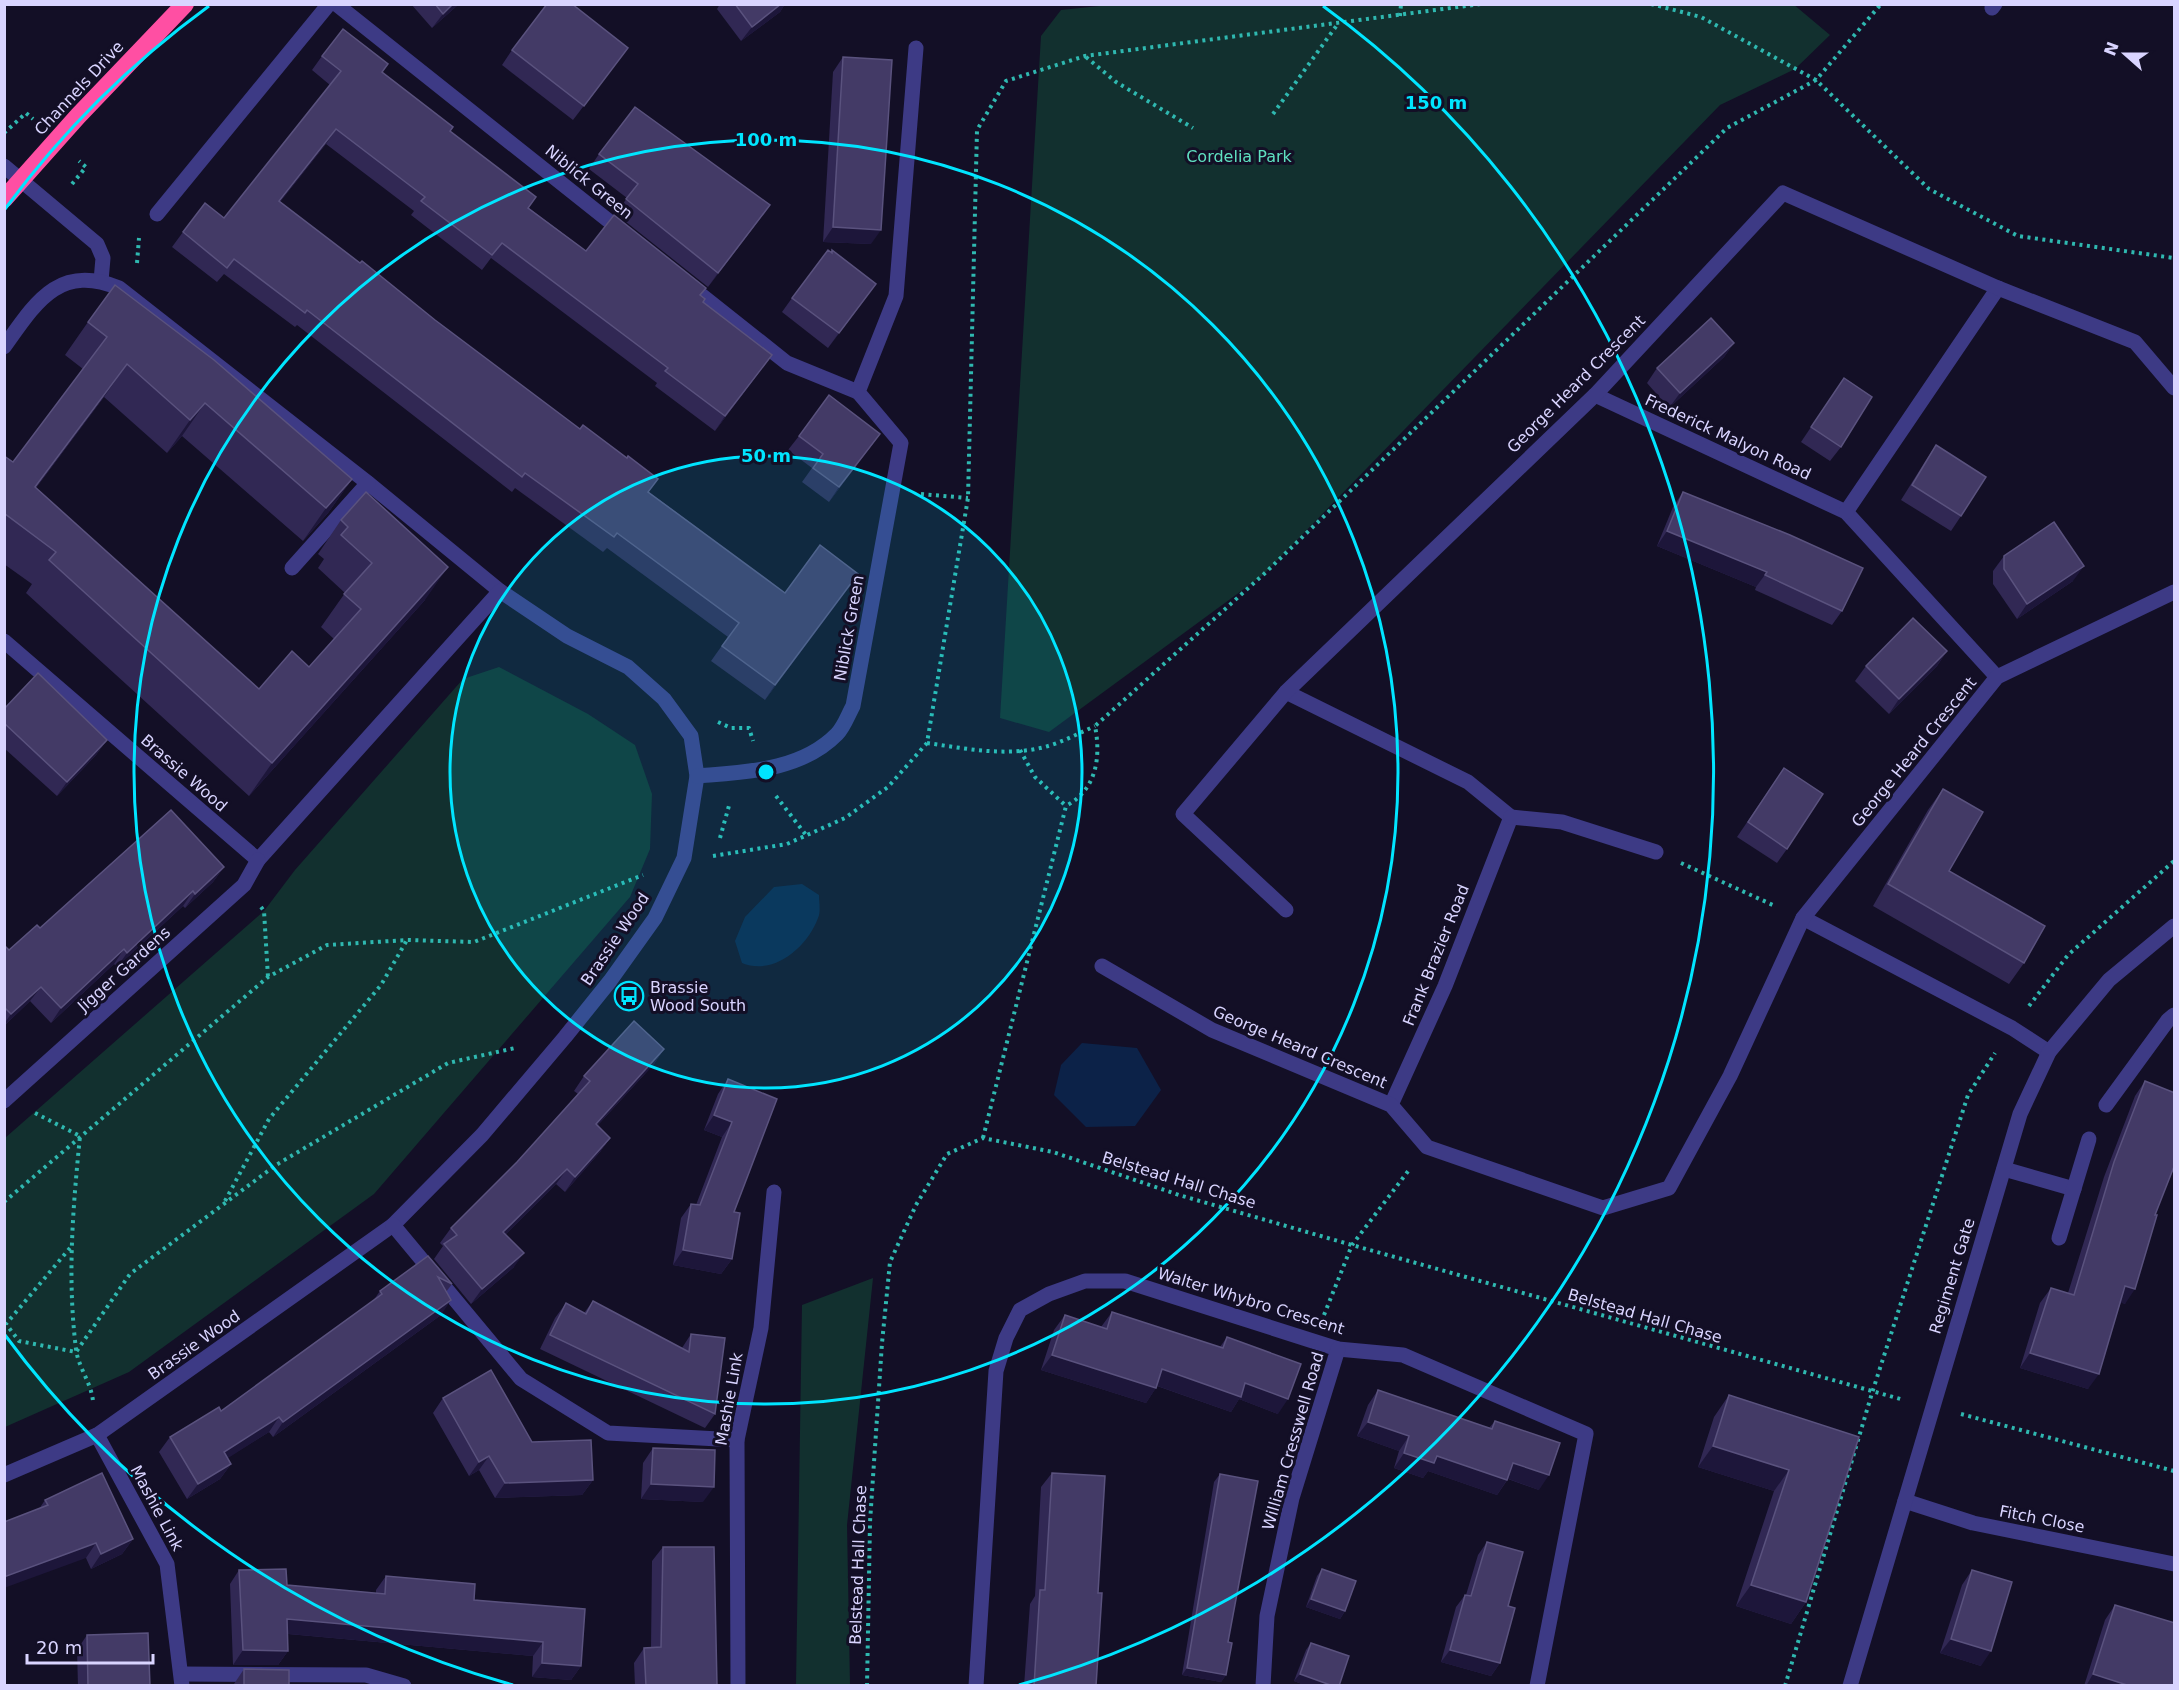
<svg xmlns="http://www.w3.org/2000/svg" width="2179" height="1690" font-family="'DejaVu Sans',sans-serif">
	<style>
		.green { fill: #12302f }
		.water { fill: #0c2248 }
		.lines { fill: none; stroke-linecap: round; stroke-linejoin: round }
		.path { stroke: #2fb8b0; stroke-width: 4; stroke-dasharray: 3 4.5; stroke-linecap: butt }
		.minor { stroke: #3d3a85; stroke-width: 15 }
		.highway { stroke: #ff4fa3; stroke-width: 18 }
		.wall { fill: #312854 }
		.shaded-wall { fill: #1d163a }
		.building { fill: #433a66; stroke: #5a527e; stroke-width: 1.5 }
		.ring { fill: none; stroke: #00e5ff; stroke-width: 3 }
		.labels { text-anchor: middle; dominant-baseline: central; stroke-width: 6; stroke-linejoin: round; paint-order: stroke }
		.street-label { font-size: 16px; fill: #d9d4ff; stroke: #130f26 }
		.park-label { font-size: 16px; fill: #5fe0c0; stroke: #130f26 }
		.poi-label { font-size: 16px; fill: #d9d4ff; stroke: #130f26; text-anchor: start }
		.centre { fill: #00e5ff; stroke: #130f26; stroke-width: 3 }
		.ring-label { font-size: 18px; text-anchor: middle; font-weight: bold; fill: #00e5ff; stroke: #130f26; stroke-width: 6; stroke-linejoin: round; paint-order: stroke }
	</style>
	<rect width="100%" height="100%" fill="#130f26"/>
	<g class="green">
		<polygon points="1109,5 1793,4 1830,35 1795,69 1720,105 1263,575 1049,732 1000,718 1041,36 1061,10"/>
		<polygon points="499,667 588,714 635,745 652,794 650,849 630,897 374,1194 129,1372 5,1427 5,1138 264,911 295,870 463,679"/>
		<polygon points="873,1278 847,1525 850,1685 796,1685 802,1305"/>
	</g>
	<g class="water">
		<path d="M802,884L819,895C819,902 821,912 818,918C807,948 773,976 742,963L735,941L745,917L774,887Z"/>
		<polygon points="1082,1043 1137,1048 1161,1090 1135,1126 1086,1127 1054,1095 1061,1065"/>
	</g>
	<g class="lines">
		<g class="path">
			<polyline points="1651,4 1701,17 1816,80 1929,189 2018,236 2174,258"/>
			<polyline points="1400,16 1401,4"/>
			<polyline points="1086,57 1116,82 1193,128"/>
			<polyline points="1273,114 1337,25"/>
			<polyline points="4,133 26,113 33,119"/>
			<polyline points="72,184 86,167 79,161"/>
			<polyline points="137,263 139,238"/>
			<polyline points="921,494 968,498"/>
			<polyline points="718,722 731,728 749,728 753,741"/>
			<path d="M927,743C969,749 1015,759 1057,743C1070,738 1082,732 1095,726"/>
			<polyline points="1020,750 1035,777 1066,806"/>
			<polyline points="776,796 806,835"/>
			<polyline points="720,838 730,802"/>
			<polyline points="713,856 787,844 845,818 888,787 927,743 968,498 977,130 1006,81 1085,56 1481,4"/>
			<polyline points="1681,863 1775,906"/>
			<polyline points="261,907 264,911 268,977"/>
			<polyline points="2029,1006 2068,955 2174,861"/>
			<path d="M35,1113L80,1136C73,1207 67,1277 76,1349C78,1367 91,1382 93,1401"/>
			<path d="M983,1138L1066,806C1097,789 1101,757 1095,726L1264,574L1727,128L1816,80L1881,4"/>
			<polyline points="225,1201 269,1119 381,985 407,940"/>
			<polyline points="4,1202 268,977 327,945 407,940 474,942 643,875"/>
			<polyline points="70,1248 6,1324 19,1341 76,1352 130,1274 276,1165 448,1063 515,1048"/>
			<polyline points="1324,1315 1352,1245 1409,1170"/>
			<polyline points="1961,1414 2174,1471"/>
			<polyline points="867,1686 870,1522 882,1343 890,1262 916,1205 947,1154 983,1138 1053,1152 1179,1195 1352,1245 1904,1400"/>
			<polyline points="1785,1686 1872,1393 1968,1095 1995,1053"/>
		</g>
		<g class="minor">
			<polyline points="336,4 624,233"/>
			<polyline points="1992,8 1995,4"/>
			<polyline points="4,166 97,244 103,258 101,281"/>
			<polyline points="157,214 329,4"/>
			<polyline points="685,282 787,363 858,392"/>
			<path d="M4,347C36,302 59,263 119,288L368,483L500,591L567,636L628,667L664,699L691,736L697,776L684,858L655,918L610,981L565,1037L482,1135L393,1225L97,1435L4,1475"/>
			<polyline points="1595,395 1846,512 1997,677"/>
			<polyline points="1846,512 1998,288"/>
			<polyline points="292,568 368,483"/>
			<polyline points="4,641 258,860 500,591"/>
			<polyline points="1286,692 1468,782 1511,817 1445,986 1391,1105"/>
			<path d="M697,776C745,772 801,771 837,734C844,727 848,715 853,706L901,443L858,392L896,296L916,48"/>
			<polyline points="1511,817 1562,822 1656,852"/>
			<polyline points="1286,910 1183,814 1286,692 1595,395 1783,193 1998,288 2135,342 2174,388"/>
			<polyline points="1803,918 2012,1028 2049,1052"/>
			<polyline points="1102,966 1212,1030 1391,1105 1427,1147 1603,1208 1669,1188 1730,1076 1803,918 1997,677 2174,592"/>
			<polyline points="4,1101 244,885 258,860"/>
			<polyline points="2106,1105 2168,1020 2174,1015"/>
			<polyline points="2004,1169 2074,1189"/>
			<polyline points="393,1225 521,1379 608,1433 737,1440"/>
			<polyline points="2059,1238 2089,1139"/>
			<polyline points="97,1435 167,1564 182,1686"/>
			<polyline points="1905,1501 1973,1523 2174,1564"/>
			<polyline points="182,1674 366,1675 404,1686"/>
			<polyline points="738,1686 737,1440 761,1328 774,1192"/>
			<polyline points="976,1686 996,1371 1006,1338 1020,1310 1049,1294 1085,1281 1125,1281 1338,1349 1403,1355 1586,1434 1537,1686"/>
			<polyline points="1263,1686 1267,1616 1292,1498 1338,1349"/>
			<polyline points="1850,1686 2020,1114 2049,1052 2109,980 2174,926"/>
		</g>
		<polyline class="highway" points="4,199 78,116 185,4"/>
	</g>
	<g class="wall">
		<polygon points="411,4 459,4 432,28"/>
		<polygon points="720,4 785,4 780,12 741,41 717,9"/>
		<polygon points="628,48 573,120 502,65 512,50"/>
		<polygon points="322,56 382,72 450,131 529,208 586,251 701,296 703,302 772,355 715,431 655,386 657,383 491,258 482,270 411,215 414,211 326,144 280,202 649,492 785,593 858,574 765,700 711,661 728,637 607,548 603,552 515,488 512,492 297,325 295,327 224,274 217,282 172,247 183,232 224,218 330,85 312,70"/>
		<polygon points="843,57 871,244 823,242 833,72"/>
		<polygon points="599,154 759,220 708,287 616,214 627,198 589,169"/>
		<polygon points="832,250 876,284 828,348 782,312 792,298"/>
		<polygon points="88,322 352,479 328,513 303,541 182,436 167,453 104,397 36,488 259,689 309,667 334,639 321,627 345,593 318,568 324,559 318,554 341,520 425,600 249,796 26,593 32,584 4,564 4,456 13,462 83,369 65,355"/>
		<polygon points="1734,343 1724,357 1669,408 1647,383 1657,368"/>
		<polygon points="1844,378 1841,447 1830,461 1801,442"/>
		<polygon points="880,434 829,502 802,482 812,468 788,450 799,436"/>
		<polygon points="1936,445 1961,516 1951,531 1901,500 1926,460"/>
		<polygon points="1683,492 1842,611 1832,625 1755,590 1756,587 1657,546 1673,507"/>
		<polygon points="2004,556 2073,581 2017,619 1993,584 1993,571"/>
		<polygon points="1947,651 1937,666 1889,714 1855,681 1866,666"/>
		<polygon points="4,709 107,740 96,755 57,796 4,748"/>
		<polygon points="1784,768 1787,849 1777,863 1737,837"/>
		<polygon points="1943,789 1949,871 2024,963 2009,984 1873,906 1928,810"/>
		<polygon points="224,867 213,882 185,908 183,906 117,967 114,964 51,1023 30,1001 4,1026 4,945 9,950 40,928"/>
		<polygon points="664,1049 654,1064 597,1126 610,1138 600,1152 565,1192 556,1184 506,1234 514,1267 471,1304 434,1259 443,1246 440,1243 451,1228 517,1162 578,1094 574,1091 584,1076"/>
		<polygon points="728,1079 777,1099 734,1212 732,1259 721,1274 673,1265 681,1218 691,1204 696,1205 722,1137 704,1130 718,1094"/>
		<polygon points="2145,1081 2155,1215 2125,1304 2121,1302 2088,1389 2020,1368 2040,1303 2051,1288 2068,1293 2104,1177 2135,1096"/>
		<polygon points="428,1256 452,1284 446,1292 441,1315 273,1437 269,1432 227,1458 231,1464 220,1479 187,1499 159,1452 170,1437 221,1411 373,1301 380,1291"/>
		<polygon points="593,1301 682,1348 691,1334 715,1414 705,1428 540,1349 555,1318 566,1303 584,1313"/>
		<polygon points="1112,1312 1220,1347 1227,1337 1278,1414 1239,1399 1231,1412 1157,1386 1146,1403 1041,1370 1054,1330 1065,1315 1101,1327"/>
		<polygon points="1378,1390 1489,1428 1495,1421 1539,1490 1508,1479 1497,1495 1428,1471 1423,1478 1394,1468 1399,1451 1357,1436 1368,1405"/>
		<polygon points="1729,1395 1859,1437 1806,1602 1791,1624 1736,1606 1774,1491 1698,1467 1714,1417"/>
		<polygon points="443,1398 532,1442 593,1480 582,1495 495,1498 479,1470 469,1476 433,1413"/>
		<polygon points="653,1448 703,1502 641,1499 643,1463"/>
		<polygon points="1052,1473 1098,1593 1096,1686 1024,1686 1030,1604 1035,1596 1041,1487"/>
		<polygon points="1220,1474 1228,1642 1226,1675 1221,1682 1182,1675 1214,1482"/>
		<polygon points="45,1500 133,1539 122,1554 91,1569 86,1558 39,1509"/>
		<polygon points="1487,1542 1508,1606 1500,1663 1491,1676 1441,1662 1456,1607 1465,1595 1466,1595 1478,1555"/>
		<polygon points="663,1547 717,1686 635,1686 634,1663 644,1648 651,1648 652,1561"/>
		<polygon points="1322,1569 1345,1611 1340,1619 1306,1607 1317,1576"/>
		<polygon points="239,1570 287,1585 376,1593 376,1590 386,1576 474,1600 581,1666 571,1680 532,1677 533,1656 288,1634 288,1651 278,1665 233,1665 230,1584"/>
		<polygon points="1972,1570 1981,1666 1940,1653 1962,1585"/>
		<polygon points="2115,1605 2175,1686 2084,1686 2105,1620"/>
		<polygon points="87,1635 150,1686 78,1686 77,1650"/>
		<polygon points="1311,1643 1339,1686 1307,1686 1294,1681 1306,1650"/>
		<polygon points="244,1669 289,1686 234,1686 234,1684"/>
	</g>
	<g class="shaded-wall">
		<polygon points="453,4 459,4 432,28 443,14"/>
		<polygon points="781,4 785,4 780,12 741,41 752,27"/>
		<polygon points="336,129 326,144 269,216 279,201"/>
		<polygon points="770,205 759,220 708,287 718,273"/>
		<polygon points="833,227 881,230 871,244 823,242"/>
		<polygon points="876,284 866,298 828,348 839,333"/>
		<polygon points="1734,343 1724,357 1669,408 1680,393"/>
		<polygon points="772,355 761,369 715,431 725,416"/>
		<polygon points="127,364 104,397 12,520 35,487"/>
		<polygon points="205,403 182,436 167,453 190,420"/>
		<polygon points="880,434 869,449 829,502 839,487"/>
		<polygon points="352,479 328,513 303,541 326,508"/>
		<polygon points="1667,531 1767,572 1756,587 1657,546"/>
		<polygon points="2084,566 2073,581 2017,619 2027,604"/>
		<polygon points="448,567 425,600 249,796 272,763"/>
		<polygon points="858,574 848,589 765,700 775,685"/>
		<polygon points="1947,651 1937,666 1889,714 1899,699"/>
		<polygon points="107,740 96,755 57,796 67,782"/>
		<polygon points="224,867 213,882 185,908 195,894"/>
		<polygon points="193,891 183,906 117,967 127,953"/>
		<polygon points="124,949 114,964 51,1023 61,1008"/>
		<polygon points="41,987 30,1001 4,1026 4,1024 11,1014"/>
		<polygon points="664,1049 654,1064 585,1139 596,1124"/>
		<polygon points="714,1115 732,1122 722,1137 704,1130"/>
		<polygon points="610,1138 600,1152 565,1192 575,1177"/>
		<polygon points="567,1169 556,1184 493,1247 503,1232"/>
		<polygon points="683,1250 732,1259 721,1274 673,1265"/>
		<polygon points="524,1253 514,1267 471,1304 482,1289"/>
		<polygon points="2125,1286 2135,1289 2125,1304 2115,1301"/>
		<polygon points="451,1300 441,1315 273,1437 283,1422"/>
		<polygon points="2030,1353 2099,1374 2088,1389 2020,1368"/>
		<polygon points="1052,1355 1156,1388 1146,1403 1041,1370"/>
		<polygon points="1162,1369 1245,1383 1288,1399 1278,1414 1239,1399 1231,1412 1152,1384"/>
		<polygon points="279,1417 269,1432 214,1467 224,1452"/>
		<polygon points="1368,1422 1409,1436 1399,1451 1357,1436"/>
		<polygon points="1713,1446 1789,1470 1774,1491 1698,1467"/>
		<polygon points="1404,1453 1437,1456 1507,1480 1497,1495 1428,1471 1423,1478 1394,1468"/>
		<polygon points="489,1456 479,1470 469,1476 479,1462"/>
		<polygon points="1513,1463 1549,1475 1539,1490 1503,1477"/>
		<polygon points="231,1464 220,1479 187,1499 198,1484"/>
		<polygon points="593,1480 582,1495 495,1498 505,1483"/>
		<polygon points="651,1484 714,1487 703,1502 641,1499"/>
		<polygon points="133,1539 122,1554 91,1569 101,1554"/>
		<polygon points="96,1543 86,1558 4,1588 4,1577"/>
		<polygon points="1751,1585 1806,1602 1791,1624 1736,1606"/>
		<polygon points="1311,1599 1345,1611 1340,1619 1306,1607"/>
		<polygon points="287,1619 543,1642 533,1656 278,1633"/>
		<polygon points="1951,1639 1991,1651 1981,1666 1940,1653"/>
		<polygon points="243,1650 288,1651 278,1665 233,1665"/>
		<polygon points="1450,1650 1500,1663 1491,1676 1441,1662"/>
		<polygon points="542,1663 581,1666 571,1680 532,1677"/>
		<polygon points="1187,1668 1226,1675 1221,1682 1182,1675"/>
		<polygon points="1300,1674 1333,1686 1307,1686 1294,1681"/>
		<polygon points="2093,1674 2130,1686 2086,1686"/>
	</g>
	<g class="building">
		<polygon points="435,4 453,4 443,14"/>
		<polygon points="547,4 572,4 628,48 584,106 512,50"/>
		<polygon points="735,4 781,4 752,27"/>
		<polygon points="343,29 388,64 382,72 453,127 450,131 536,197 528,208 586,251 614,215 706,288 700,295 705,299 703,302 772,355 725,416 665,371 668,368 502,243 492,255 421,201 425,197 336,129 279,201 360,263 362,261 435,320 580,429 583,425 627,458 628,456 658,479 648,492 785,593 820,545 858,574 775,685 722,646 739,623 617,533 614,537 525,473 522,477 307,310 305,313 234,259 227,268 183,232 205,203 224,218 341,71 322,56"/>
		<polygon points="843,57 892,60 881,230 833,227"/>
		<polygon points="635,107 770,205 718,273 626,199 638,184 599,154"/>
		<polygon points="828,250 832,253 832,250 876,284 839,333 792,298"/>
		<polygon points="115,285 214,360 352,479 326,508 205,403 190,420 127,364 35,487 259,689 292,651 309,667 361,609 344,594 372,563 341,535 348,527 341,520 366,492 448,567 272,763 49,560 56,552 4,513 4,456 13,462 107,337 88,322"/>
		<polygon points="1711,318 1734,343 1680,393 1657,368"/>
		<polygon points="1844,378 1872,397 1841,447 1811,427"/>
		<polygon points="829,395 880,434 839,487 813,468 823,454 799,436"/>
		<polygon points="1936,445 1986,477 1961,516 1912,485"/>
		<polygon points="1683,492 1790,535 1863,568 1842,611 1765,575 1767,572 1667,531"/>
		<polygon points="2054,522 2084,566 2027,604 2004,569 2004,556"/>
		<polygon points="1913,618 1947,651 1899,699 1866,666"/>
		<polygon points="38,673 107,740 67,782 4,723 4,709"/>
		<polygon points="1784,768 1823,794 1787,849 1748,822"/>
		<polygon points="1943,789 1983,812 1949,871 2045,926 2024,963 1888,884"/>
		<polygon points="171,810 224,867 195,894 193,891 127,953 124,949 61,1008 41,987 11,1014 4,1007 4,945 9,950 37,925 40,928"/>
		<polygon points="634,1021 664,1049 596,1124 610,1138 575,1177 567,1169 503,1232 524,1253 482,1289 444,1244 457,1235 451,1228 517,1162 590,1081 584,1076"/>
		<polygon points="728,1079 777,1099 734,1212 740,1213 732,1259 683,1250 691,1204 700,1205 732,1122 714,1115"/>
		<polygon points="2145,1081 2175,1093 2175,1164 2155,1215 2157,1215 2135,1289 2125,1286 2099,1374 2030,1353 2051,1288 2074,1295 2114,1162"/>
		<polygon points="428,1256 452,1284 438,1277 451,1300 283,1422 279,1417 224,1452 231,1464 198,1484 170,1437 219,1407 221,1411 382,1294 380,1291"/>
		<polygon points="593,1301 689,1352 691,1334 725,1338 715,1414 550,1335 566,1303 586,1314"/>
		<polygon points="1112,1312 1223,1348 1227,1337 1301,1364 1288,1399 1245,1383 1241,1397 1162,1369 1156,1388 1052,1355 1065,1315 1107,1329"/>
		<polygon points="491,1370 532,1442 591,1440 593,1480 505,1483 489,1456 479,1462 443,1398"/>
		<polygon points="1378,1390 1492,1429 1495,1421 1560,1443 1549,1475 1513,1463 1507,1480 1437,1456 1434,1463 1404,1453 1409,1436 1368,1422"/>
		<polygon points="1729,1395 1859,1437 1806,1602 1751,1585 1789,1470 1713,1446"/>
		<polygon points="653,1448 715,1450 714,1487 651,1484"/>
		<polygon points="102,1473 133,1539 101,1554 96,1543 4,1577 4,1522 48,1505 45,1500"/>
		<polygon points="1052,1473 1105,1476 1098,1593 1102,1593 1096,1686 1034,1686 1040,1590 1045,1590"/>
		<polygon points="1220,1474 1258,1481 1228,1642 1232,1643 1226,1675 1187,1668"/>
		<polygon points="1487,1542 1523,1552 1508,1606 1515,1608 1500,1663 1450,1650 1465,1595 1471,1596"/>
		<polygon points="663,1547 714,1547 717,1685 646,1686 644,1648 661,1647"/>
		<polygon points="286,1569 287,1585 385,1594 386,1576 475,1584 474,1600 585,1609 581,1666 542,1663 543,1642 287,1619 288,1651 243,1650 239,1570"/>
		<polygon points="1322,1569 1356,1581 1345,1611 1311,1599"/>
		<polygon points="1972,1570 2012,1582 1991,1651 1951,1639"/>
		<polygon points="2115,1605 2175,1623 2175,1686 2130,1686 2093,1674"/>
		<polygon points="148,1633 150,1686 88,1686 87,1635"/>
		<polygon points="1311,1643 1349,1656 1339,1686 1333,1686 1300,1674"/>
		<polygon points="244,1669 289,1670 289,1686 244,1686"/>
	</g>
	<circle cx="766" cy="772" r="316" fill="#00e5ff" fill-opacity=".12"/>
	<g class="ring">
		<circle cx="766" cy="772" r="316"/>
		<circle cx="766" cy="772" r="632"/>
		<path d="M513 1685A947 947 0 0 1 5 1335M5 209A947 947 0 0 1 209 6M1323 6A947 947 0 0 1 1019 1685"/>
	</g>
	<defs>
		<g id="bus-ring" transform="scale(1.5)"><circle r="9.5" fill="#130f26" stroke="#00e5ff" stroke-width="1.5"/><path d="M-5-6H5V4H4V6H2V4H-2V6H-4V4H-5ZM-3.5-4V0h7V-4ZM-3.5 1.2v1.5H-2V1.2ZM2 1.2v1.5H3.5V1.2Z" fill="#00e5ff"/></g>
	</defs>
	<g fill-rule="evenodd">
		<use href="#bus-ring" x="629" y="996"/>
	</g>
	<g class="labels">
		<g class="street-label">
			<text transform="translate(79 88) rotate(-47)">Channels Drive</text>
			<text transform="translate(589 182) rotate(39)">Niblick Green</text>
			<text transform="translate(1576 384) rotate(-45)">George Heard Crescent</text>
			<text transform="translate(1728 437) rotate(25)">Frederick Malyon Road</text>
			<text transform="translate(849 628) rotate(-80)">Niblick Green</text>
			<text transform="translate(1914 752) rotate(-51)">George Heard Crescent</text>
			<text transform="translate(184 773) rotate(41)">Brassie Wood</text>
			<text transform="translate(615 939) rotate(-56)">Brassie Wood</text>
			<text transform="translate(1436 955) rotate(-68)">Frank Brazier Road</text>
			<text transform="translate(124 969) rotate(-42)">Jigger Gardens</text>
			<text transform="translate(1300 1047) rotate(23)">George Heard Crescent</text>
			<text transform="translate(1179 1180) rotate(17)">Belstead Hall Chase</text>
			<text transform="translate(1952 1276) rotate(-73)">Regiment Gate</text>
			<text transform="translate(1251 1301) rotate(17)">Walter Whybro Crescent</text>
			<text transform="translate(1645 1316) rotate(16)">Belstead Hall Chase</text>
			<text transform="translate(194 1345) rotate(-35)">Brassie Wood</text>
			<text transform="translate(729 1399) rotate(-80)">Mashie Link</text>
			<text transform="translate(1293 1441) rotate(-74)">William Cresswell Road</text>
			<text transform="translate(157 1508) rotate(62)">Mashie Link</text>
			<text transform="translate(2042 1519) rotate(11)">Fitch Close</text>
			<text transform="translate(858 1565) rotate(-88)">Belstead Hall Chase</text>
		</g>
		<g class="park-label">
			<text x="1239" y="156">Cordelia Park</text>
		</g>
		<g class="poi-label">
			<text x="650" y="987">Brassie<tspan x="650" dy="18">Wood South</tspan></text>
		</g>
	</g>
	<circle cx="766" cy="772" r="9" class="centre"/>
	<g class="ring-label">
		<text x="1436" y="109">150 m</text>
		<text x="766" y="146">100 m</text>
		<text x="766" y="462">50 m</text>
	</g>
	<rect width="2179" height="1690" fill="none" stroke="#d9d4ff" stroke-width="12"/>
	<g transform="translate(2125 54) rotate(291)" stroke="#130f26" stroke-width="4.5" paint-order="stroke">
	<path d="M0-4.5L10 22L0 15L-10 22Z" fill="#d9d4ff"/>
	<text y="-9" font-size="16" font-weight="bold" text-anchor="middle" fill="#d9d4ff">N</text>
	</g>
	<path d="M27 1654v9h126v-9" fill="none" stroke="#d9d4ff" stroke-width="3"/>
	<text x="36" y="1654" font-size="18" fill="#d9d4ff" stroke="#130f26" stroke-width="4.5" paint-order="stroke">20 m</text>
</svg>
